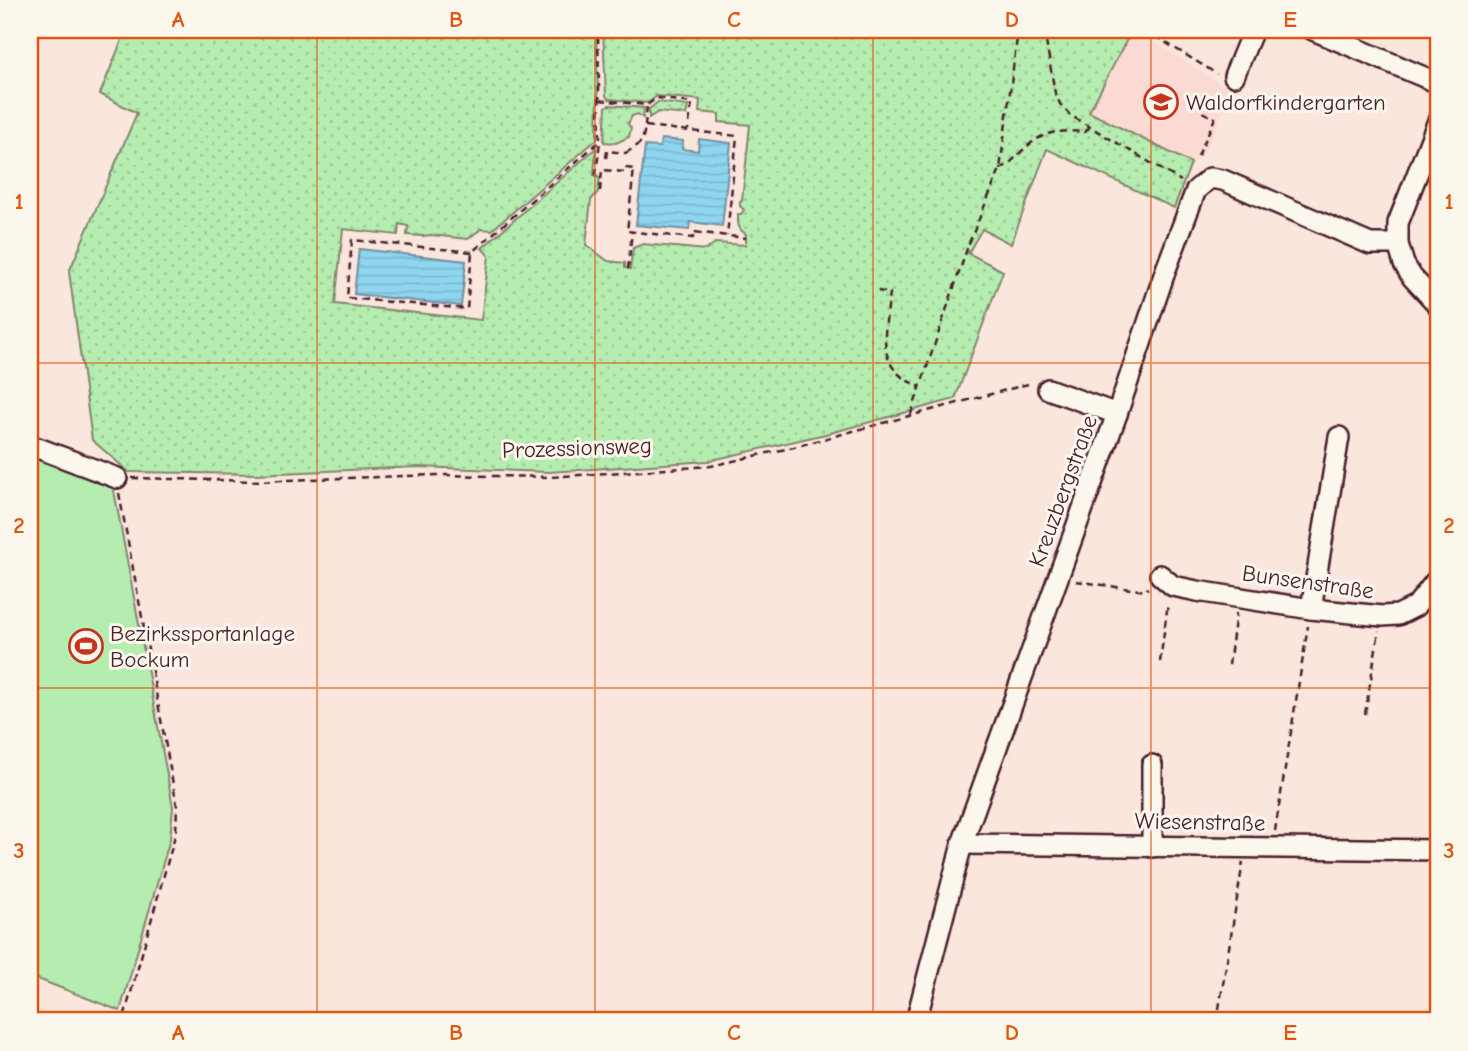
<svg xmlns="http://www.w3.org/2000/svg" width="1468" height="1051" font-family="'Comic Neue',sans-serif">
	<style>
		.built { fill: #fadad3 }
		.green { fill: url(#green-dots); stroke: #80866d; stroke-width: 2 }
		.pitch { fill: #b5ecaf; stroke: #80866d; stroke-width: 2 }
		.water { fill: url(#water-rules); stroke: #738da1; stroke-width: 2 }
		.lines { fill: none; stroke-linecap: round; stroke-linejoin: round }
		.minor-casing { stroke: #4a1f2b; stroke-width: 24 }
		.path { stroke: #4a1f2b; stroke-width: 2.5; stroke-dasharray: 7 5; stroke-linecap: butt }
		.minor { stroke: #fbf7ec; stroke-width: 19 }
		.grid { fill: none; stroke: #e0560e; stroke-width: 2; stroke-opacity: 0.55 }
		.labels { text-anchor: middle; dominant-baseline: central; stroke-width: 6; stroke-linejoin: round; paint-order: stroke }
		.poi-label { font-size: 23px; fill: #4a1f2b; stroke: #fbf7ec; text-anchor: start }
		.street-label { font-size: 23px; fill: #4a1f2b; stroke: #fbf7ec }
		.neatline { fill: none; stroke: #e0560e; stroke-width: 2.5 }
		.grid-label { font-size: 23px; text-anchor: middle; font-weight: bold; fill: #e0560e }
	</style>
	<defs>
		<pattern id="green-dots" width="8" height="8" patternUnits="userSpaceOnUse" patternTransform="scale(1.75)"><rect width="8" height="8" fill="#b5ecaf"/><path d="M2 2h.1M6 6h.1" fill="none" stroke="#9dca97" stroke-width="1.8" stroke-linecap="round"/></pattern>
		<pattern id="water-rules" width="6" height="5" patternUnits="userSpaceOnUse" patternTransform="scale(1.75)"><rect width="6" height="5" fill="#8ed6ef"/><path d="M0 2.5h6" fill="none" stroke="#7cb7cd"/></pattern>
	</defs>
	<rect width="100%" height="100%" fill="#fae6dd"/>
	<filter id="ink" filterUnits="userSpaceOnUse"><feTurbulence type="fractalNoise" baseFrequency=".0143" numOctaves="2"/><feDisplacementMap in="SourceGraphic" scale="14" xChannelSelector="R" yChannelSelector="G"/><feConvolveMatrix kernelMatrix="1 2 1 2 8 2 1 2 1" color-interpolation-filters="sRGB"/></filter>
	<g filter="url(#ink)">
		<polygon class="built" points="1132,30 1135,30 1233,92 1203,155 1191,163 1089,112"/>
		<g class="green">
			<path d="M126,30H596L598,92L597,139L492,230L481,229L468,239L431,235L423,236L407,235L408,226L399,224L398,235L343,229L335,304L481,320L489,256L482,248L596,148L594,175L600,177L598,192L591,200L586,245L608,261L625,263V268L630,269L633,248L643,244L706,250L715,243L746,245V234C737,229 738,223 738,214H741L744,210L740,206V202L742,201L750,125L719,122V114L699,112L700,100L657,96L648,103L609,99L606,96L603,30H1132L1089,112L1191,163L1174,208L1047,149L1011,244L982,229L968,253L1003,271L955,399L830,433L708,461L549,472L418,467L257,474L129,472L92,440L69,272L137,113L100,94Z"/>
			<polygon points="658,102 688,106 686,115 658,112 649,118 649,109"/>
			<polygon points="609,105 644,108 643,118 638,114 632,116 628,124 631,128 629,137 616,143 604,142 606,107"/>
		</g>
		<polygon class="pitch" points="30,452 113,485 173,807 170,839 120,1011 30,976"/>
		<g class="water">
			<polygon points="661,139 683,141 682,149 698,151 699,139 731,143 722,226 690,222 689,230 636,225 645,146 660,147"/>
			<polygon points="359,249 466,261 461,306 354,294"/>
		</g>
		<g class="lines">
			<g class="minor-casing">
				<g id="minor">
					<polyline points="1313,30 1438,83"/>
					<polyline points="1234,76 1253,30"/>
					<polyline points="1438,121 1398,223 1398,244 1404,264 1412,277 1438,305"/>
					<polyline points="1048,389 1117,414"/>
					<polyline points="30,445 117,478"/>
					<polyline points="1160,575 1173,586 1197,591 1311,609 1382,616 1398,615 1416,606 1438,578"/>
					<polyline points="1311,609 1339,437"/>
					<polyline points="1152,765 1152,847"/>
					<polyline points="962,844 1438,850"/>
					<polyline points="916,1021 962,844 1117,414 1166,269 1196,190 1210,178 1223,180 1370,244 1398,244"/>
				</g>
			</g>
			<g class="path">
				<polyline points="1044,30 1055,93 1060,104 1070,115 1181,181"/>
				<polyline points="1145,30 1217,74"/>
				<polyline points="600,100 647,105 657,98 692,103 688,130"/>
				<polyline points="645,126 647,105"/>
				<path d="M627,154V152C641,144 643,142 645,126L737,136L727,236"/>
				<polyline points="1198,156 1215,118 1200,111"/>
				<polyline points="606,158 607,151 627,153"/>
				<path d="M1000,169C1008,166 1015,158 1022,151C1043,131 1056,130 1085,132L1090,127"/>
				<polyline points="596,175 600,141"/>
				<polyline points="600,191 602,170 625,172 626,168 634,169 627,231 693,238 694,232 746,238"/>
				<polyline points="472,252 352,240 347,298 467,309 472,252 600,141 598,30"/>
				<polyline points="628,269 632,231"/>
				<path d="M878,291L890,293C887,320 876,356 901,376C906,381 913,383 920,387"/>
				<polyline points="911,414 969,243 1000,169 1018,30"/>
				<polyline points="132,478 254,481 437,475 550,477 711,466 794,447 1032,383"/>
				<polyline points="119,493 177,806 176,832 123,1021"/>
				<polyline points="1076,581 1145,591 1148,588"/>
				<polyline points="1160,662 1168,603"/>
				<polyline points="1229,665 1236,613"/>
				<polyline points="1365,714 1379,631"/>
				<polyline points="1275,831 1308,626"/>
				<polyline points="1217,1021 1243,862"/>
			</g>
			<use href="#minor" class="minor"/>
		</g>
	</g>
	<path class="grid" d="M317,30V1021M595,30V1021M873,30V1021M1151,30V1021M30,363H1438M30,688H1438"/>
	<defs>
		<g id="school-ring" transform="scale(1.75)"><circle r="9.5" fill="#fbf7ec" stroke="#c8321e" stroke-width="1.5"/><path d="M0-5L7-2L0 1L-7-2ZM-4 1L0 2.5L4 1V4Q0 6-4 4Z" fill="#c8321e"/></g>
		<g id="stadium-ring" transform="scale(1.75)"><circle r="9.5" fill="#fbf7ec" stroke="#c8321e" stroke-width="1.5"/><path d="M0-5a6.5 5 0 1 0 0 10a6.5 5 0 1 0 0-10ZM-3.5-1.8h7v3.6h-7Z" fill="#c8321e"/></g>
	</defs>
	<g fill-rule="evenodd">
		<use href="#school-ring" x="1161" y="102"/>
		<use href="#stadium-ring" x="86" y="646"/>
	</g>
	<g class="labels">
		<g class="poi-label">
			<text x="1186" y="102">Waldorfkindergarten</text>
			<text x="110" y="633">Bezirkssportanlage<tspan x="110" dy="26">Bockum</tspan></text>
		</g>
		<g class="street-label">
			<text transform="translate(577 448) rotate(-2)">Prozessionsweg</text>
			<text transform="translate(1063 491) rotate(-70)">Kreuzbergstraße</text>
			<text transform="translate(1308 582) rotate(8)">Bunsenstraße</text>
			<text transform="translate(1200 822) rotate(1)">Wiesenstraße</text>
		</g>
	</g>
	<rect width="1468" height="1051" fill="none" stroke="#fbf7ec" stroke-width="77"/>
	<rect x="38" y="38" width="1392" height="974" class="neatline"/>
	<g class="grid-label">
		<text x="178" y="27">A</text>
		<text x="456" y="27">B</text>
		<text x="734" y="27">C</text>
		<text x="1012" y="27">D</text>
		<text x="1290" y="27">E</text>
		<text x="19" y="209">1</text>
		<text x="1449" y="209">1</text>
		<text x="19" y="533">2</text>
		<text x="1449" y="533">2</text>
		<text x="19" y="858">3</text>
		<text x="1449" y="858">3</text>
		<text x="178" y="1040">A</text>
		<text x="456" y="1040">B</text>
		<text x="734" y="1040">C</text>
		<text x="1012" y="1040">D</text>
		<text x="1290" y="1040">E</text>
	</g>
</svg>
